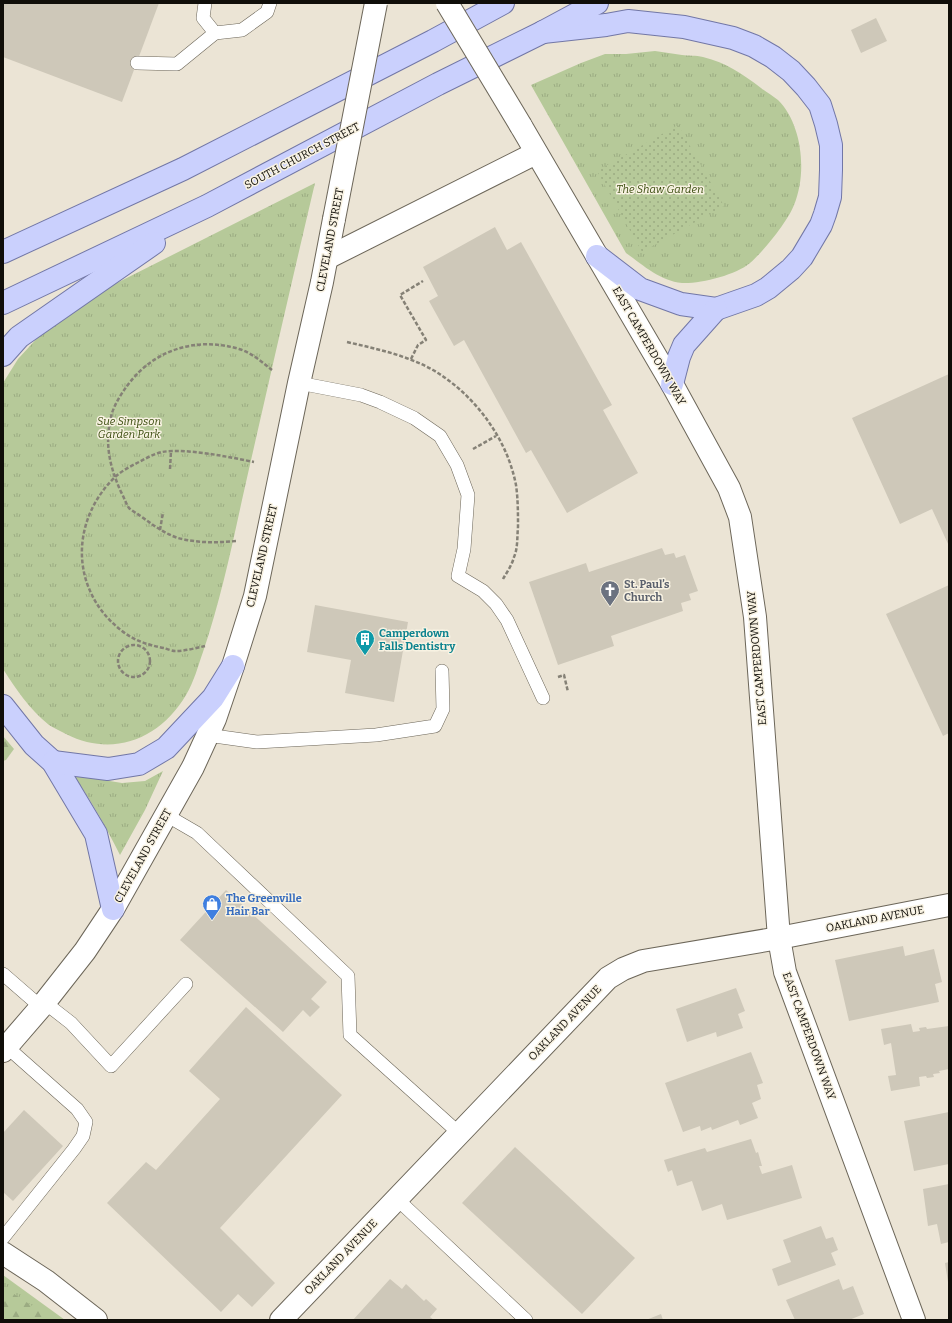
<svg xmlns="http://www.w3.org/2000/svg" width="952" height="1323" font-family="Bitter,serif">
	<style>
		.grass { fill: url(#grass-tufts) }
		.forest { fill: url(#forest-firs) }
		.garden { fill: url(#garden-dots) }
		.building { fill: #cec8b9 }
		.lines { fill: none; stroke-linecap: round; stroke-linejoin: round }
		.service-casing { stroke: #6c6659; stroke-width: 14 }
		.minor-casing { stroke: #6c6659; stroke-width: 24 }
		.tertiary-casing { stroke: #6c6659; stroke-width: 24 }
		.primary-casing { stroke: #7277a6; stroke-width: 24 }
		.path { stroke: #858176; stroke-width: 2.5; stroke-dasharray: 4 2; stroke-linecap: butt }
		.service { stroke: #fff; stroke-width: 13 }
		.minor { stroke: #fff; stroke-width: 22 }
		.tertiary { stroke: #fff; stroke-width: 22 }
		.primary { stroke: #cad0fd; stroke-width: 22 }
		.tertiary-bridge-casing { stroke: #6c6659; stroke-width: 24; stroke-linecap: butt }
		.tertiary-bridge { stroke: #fff; stroke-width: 22 }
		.labels { text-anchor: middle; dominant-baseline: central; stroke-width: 3; stroke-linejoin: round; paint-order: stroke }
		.street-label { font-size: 11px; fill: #100e09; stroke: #f8f2e2 }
		.park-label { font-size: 11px; font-style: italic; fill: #394b0d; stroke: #f8f2e2 }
		.worship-label { font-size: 11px; font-weight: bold; fill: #5b616d; stroke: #f8f2e2; text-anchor: start }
		.culture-label { font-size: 11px; font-weight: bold; fill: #0d838f; stroke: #f8f2e2; text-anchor: start }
		.shop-label { font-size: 11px; font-weight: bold; fill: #366cbe; stroke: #f8f2e2; text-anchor: start }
	</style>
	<defs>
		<pattern id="grass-tufts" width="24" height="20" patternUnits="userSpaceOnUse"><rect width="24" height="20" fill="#b6c999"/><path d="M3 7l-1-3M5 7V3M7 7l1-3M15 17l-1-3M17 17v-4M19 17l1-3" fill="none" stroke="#9bab82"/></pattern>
		<pattern id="forest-firs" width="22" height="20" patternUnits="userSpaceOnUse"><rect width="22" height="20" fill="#b6c999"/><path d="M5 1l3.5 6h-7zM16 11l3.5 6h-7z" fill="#9bab82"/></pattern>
		<pattern id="garden-dots" width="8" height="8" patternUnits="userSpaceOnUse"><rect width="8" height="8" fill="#b6c999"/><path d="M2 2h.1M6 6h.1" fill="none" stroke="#9bab82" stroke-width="1.8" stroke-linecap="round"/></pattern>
	</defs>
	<rect width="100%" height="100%" fill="#ebe4d5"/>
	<g class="grass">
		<path d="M655,51C664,52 673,54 682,55C688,56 696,55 703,57C727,63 741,73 761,88C766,92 773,96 778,100C803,125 807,174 794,205C788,221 763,252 750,263C736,275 700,284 682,283C660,281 643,265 626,253L531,85L581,63L605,54H626Z"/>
		<path d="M315,183C290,289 266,394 242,500C231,551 220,602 203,652C198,666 194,682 186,695C160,739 113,758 66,734C60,731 54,728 49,725C29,709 16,689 3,669V383L18,359L40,335L93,295Z"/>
		<path d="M163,771L145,810L120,855C106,827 91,800 73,775L122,783L145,781Z"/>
		<polygon points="3,1275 65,1320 3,1320"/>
	</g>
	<g class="forest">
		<polygon points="3,736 14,749 6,760 3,761"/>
		<polygon points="3,1287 54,1320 3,1320"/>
	</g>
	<polygon class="garden" points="678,125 724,206 642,252 597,171"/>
	<g class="building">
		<polygon points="3,3 159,3 122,102 3,57"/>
		<polygon points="876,18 887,41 861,53 851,30"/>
		<polygon points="495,227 507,250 521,242 612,405 603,410 638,473 567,513 531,450 526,453 464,340 454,346 429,301 438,296 423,267"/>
		<polygon points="949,374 949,546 932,509 900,524 852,418"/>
		<polygon points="662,548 665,555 674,553 676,558 685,555 698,591 689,594 691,600 681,603 683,611 611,636 614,646 558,665 529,582 586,563 589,572"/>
		<polygon points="949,585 949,733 943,736 886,614"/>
		<polygon points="315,605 408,622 394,702 345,693 351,660 307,652"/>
		<polygon points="226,890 327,982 311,999 320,1007 310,1017 303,1010 283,1032 180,940"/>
		<polygon points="903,946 905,956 934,949 942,982 935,984 939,1002 849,1021 835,960"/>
		<polygon points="736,988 745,1011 738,1014 743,1028 717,1037 716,1032 687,1042 676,1009"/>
		<polygon points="246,1007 342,1095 220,1228 275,1283 252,1307 238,1294 221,1312 107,1203 146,1162 156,1170 220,1099 189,1071"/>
		<polygon points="911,1024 913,1032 920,1031 919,1028 926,1027 927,1029 949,1026 949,1069 939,1071 940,1073 933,1074 934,1077 927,1078 926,1076 919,1077 920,1086 891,1091 888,1076 896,1075 891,1043 884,1045 881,1029"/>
		<polygon points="751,1052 763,1083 757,1085 761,1099 752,1103 758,1118 740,1125 738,1120 712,1130 711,1127 701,1131 700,1126 683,1132 665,1083"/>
		<polygon points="24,1110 63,1146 13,1201 3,1192 3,1133"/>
		<polygon points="949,1112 949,1164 914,1171 904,1121"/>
		<polygon points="751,1139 756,1153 758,1152 762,1166 759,1166 762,1174 792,1165 802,1198 727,1220 722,1204 702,1211 692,1181 677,1186 672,1170 668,1172 664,1160 705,1148 707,1152"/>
		<polygon points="515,1147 635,1258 582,1314 462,1203"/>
		<polygon points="949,1184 949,1242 941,1244 937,1224 928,1226 923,1189"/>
		<polygon points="821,1226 826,1239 833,1237 838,1250 831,1253 836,1265 778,1286 772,1269 791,1262 783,1240"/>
		<polygon points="949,1262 949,1282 948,1282 945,1263"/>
		<polygon points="390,1279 402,1289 406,1284 424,1301 426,1299 437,1309 430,1317 434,1320 353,1320"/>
		<polygon points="839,1279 843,1290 853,1286 864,1314 849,1320 795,1320 786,1300"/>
		<polygon points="661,1314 663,1320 646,1320"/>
	</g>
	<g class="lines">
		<g class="service-casing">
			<g id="service">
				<polyline points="205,3 203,18 215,33 242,30 267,12 270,3"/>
				<polyline points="137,63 177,64 215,33"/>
				<polyline points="299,383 361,395 380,402 414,418 440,436 457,465 468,495 464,549 458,576 483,591 496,604 507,620 543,698"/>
				<polyline points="207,735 257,742 376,735 435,726 443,709 442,671"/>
				<polyline points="166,815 197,833 348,976 350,1035 460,1134"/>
				<polyline points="3,974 41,1007"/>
				<polyline points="44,1002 71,1023 111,1066 186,984"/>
				<polyline points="397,1199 526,1320"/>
				<polyline points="3,1238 74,1149 83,1136 86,1122 77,1109 7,1047"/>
			</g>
		</g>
		<g class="minor-casing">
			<g id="minor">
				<polyline points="597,256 672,384 729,488 740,517 755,617 779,938 785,972 914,1320"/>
				<polyline points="3,1253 46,1281 96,1320"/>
				<polyline points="281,1320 608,978 623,969 643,961 779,938 949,905"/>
			</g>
		</g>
		<g class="tertiary-casing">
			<g id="tertiary">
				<polyline points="521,126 597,256"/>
				<polyline points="327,258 536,153"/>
				<polyline points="3,1051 41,1007 85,951 113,909 193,767 215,719 233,666 255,596 299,383 322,282 334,219"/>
			</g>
		</g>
		<g class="primary-casing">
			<g id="primary">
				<polyline points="543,32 606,25 628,21 684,27 733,38 754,46 773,57 791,71 806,87 820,105 826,124 831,145 831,170 830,197 825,214 821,225 802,257 791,269 768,288 756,295 716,309 681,304 640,289 597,256"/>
				<polyline points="3,252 183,169 433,41 503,3"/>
				<polyline points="3,303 207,206 438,84 543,32 597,3"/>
				<polyline points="3,355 19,337 154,243"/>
				<polyline points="672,384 679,357 684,345 716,309"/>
				<polyline points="3,706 34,745 53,762 96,834 113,909"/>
				<polyline points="53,762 108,769 139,764 166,748 213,698 233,666"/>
			</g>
		</g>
		<g class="path">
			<path d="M347,342C377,349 406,355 433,370C474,394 507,438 516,485C518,499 518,513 518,527C517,537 518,548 514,557C512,565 507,572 503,579"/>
			<polyline points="411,359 418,345 426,340 400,295 423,281"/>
			<polyline points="473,449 496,436"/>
			<polyline points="170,469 171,451"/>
			<polyline points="160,530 163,512"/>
			<path d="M236,541C216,543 197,543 178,538C163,533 152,524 139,515C136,513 132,511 129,508C126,504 124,497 121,492C109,465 104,442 112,413C115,404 121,394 127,386C153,350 196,336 239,349C252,353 262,362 272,370"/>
			<circle cx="134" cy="661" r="16"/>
			<path d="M205,646C196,648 185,651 175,651C172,651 167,649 164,648C148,645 135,641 122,631C71,592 69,523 114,478C120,472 129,467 137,463C145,459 153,454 162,452C167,451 174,451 180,451C205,452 229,457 254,462"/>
			<polyline points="558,677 564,675 568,692"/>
		</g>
		<use href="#service" class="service"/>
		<use href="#minor" class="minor"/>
		<use href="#tertiary" class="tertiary"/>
		<use href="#primary" class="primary"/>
		<g class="tertiary-bridge-casing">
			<g id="tertiary-bridge">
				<polyline points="447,3 521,126"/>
				<polyline points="334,219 376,3"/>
			</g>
		</g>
		<use href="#tertiary-bridge" class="tertiary-bridge"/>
	</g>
	<defs>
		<g id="church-pin" transform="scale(1)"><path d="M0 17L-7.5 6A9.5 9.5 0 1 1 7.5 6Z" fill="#6b7280" stroke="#f8f2e2"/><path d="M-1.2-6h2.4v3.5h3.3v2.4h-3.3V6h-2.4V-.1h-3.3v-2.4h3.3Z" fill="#fff"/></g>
		<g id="building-pin" transform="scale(1)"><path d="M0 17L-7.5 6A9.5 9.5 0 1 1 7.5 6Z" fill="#0f9aa8" stroke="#f8f2e2"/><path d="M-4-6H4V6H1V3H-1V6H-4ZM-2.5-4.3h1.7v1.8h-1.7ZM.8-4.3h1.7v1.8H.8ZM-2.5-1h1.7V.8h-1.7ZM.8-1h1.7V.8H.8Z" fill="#fff"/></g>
		<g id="shop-pin" transform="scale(1)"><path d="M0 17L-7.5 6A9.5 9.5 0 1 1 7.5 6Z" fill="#3f7fe0" stroke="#f8f2e2"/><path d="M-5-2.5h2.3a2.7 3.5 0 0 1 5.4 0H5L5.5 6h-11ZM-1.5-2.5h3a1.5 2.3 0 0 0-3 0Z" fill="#fff"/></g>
	</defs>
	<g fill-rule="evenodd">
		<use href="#church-pin" x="610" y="590"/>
		<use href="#building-pin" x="365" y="639"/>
		<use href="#shop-pin" x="212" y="904"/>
	</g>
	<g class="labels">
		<g class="street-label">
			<text transform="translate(302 156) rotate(-28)">SOUTH CHURCH STREET</text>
			<text transform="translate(330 240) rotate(-79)">CLEVELAND STREET</text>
			<text transform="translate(649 346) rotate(60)">EAST CAMPERDOWN WAY</text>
			<text transform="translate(262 556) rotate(-77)">CLEVELAND STREET</text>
			<text transform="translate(757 658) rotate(-95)">EAST CAMPERDOWN WAY</text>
			<text transform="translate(143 856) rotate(-61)">CLEVELAND STREET</text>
			<text transform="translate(875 919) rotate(-11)">OAKLAND AVENUE</text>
			<text transform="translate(565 1023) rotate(-46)">OAKLAND AVENUE</text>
			<text transform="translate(809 1036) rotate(70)">EAST CAMPERDOWN WAY</text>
			<text transform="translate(341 1257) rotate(-46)">OAKLAND AVENUE</text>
		</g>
		<g class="park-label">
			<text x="660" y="189">The Shaw Garden</text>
			<text x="129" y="421">Sue Simpson<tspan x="129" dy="13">Garden Park</tspan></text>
		</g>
		<g class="worship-label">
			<text x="624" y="584">St. Paul’s<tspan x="624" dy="13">Church</tspan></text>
		</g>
		<g class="culture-label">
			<text x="379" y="633">Camperdown<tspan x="379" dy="13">Falls Dentistry</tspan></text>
		</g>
		<g class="shop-label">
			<text x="226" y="898">The Greenville<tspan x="226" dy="13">Hair Bar</tspan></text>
		</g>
	</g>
	<rect width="952" height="1323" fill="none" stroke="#100e09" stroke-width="8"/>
</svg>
